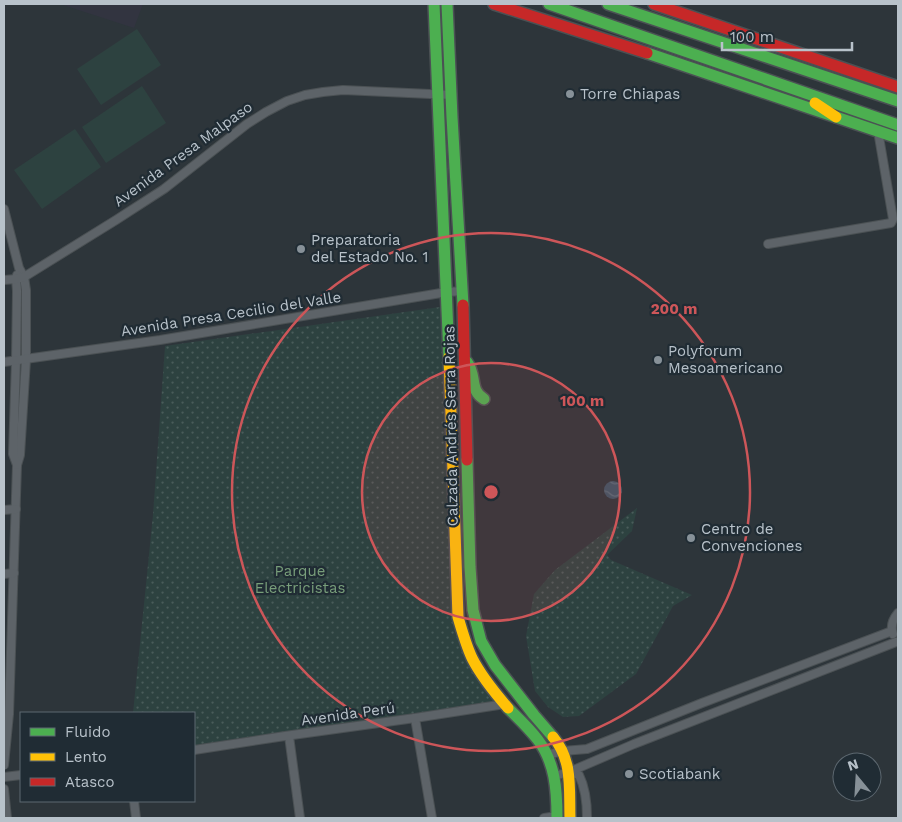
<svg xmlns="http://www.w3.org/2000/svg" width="902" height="822" font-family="'Work Sans',sans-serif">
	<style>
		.medical { fill: #323440 }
		.park { fill: url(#park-dots) }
		.pitch { fill: #2d4240 }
		.water { fill: url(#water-waves) }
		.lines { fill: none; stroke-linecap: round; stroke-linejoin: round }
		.street-casing { stroke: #4b5154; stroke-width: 10 }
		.fast-casing { stroke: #4b5154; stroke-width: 14 }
		.slow-casing { stroke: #4b5154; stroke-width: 14 }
		.jam-casing { stroke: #4b5154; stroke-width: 14 }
		.street { stroke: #5d6368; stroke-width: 8 }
		.fast { stroke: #4caf50; stroke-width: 11 }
		.slow { stroke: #ffc107; stroke-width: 11 }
		.jam { stroke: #c62828; stroke-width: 11 }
		.ring { fill: none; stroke: #cd5659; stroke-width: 2.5 }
		.poi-dot { fill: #879198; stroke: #202c34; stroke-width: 2 }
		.labels { text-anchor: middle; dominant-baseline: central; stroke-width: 4.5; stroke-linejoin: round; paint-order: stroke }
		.poi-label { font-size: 15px; fill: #b8c2ca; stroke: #202c34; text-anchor: start }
		.street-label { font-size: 15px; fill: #b8c2ca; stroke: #202c34 }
		.park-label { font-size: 15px; fill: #789e7a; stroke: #202c34 }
		.centre { fill: #cd5659; stroke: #202c34; stroke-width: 2.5 }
		.ring-label { font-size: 15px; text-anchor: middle; font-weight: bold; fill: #cd5659; stroke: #202c34; stroke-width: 4.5; stroke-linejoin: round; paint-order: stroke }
	</style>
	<defs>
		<pattern id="park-dots" width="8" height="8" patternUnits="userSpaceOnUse" patternTransform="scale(1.25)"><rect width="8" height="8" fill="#2d4240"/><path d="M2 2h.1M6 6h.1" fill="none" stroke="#495c5a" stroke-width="1.8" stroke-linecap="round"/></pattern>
		<pattern id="water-waves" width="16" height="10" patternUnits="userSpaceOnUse" patternTransform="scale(1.25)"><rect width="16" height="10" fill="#3d5463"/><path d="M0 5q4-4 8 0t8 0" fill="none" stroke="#576b78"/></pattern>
	</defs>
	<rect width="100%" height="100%" fill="#2d353a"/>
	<polygon class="medical" points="60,4 143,4 134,28"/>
	<g class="park">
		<polygon points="440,307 455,633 473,671 495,702 194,750 194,713 133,713 153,515 165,346"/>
		<polygon points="637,508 632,531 607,555 611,560 692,595 673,606 636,674 579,716 563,717 548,707 535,691 526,636 534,594 555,570"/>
	</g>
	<g class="pitch">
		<polygon points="137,29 161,65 101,105 77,69"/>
		<polygon points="142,86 166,123 106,163 82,127"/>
		<polygon points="75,129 101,167 42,209 14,170"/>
	</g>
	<circle class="water" cx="613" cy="490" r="9"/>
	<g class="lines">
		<g class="street-casing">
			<g id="street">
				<polyline points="4,209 19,268 24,277 26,290 26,360 20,455 17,465 9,714 4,765"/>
				<polyline points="768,244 891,223 893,219 878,131"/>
				<polyline points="17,275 16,279 17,291 16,360 13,454 17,465"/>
				<polyline points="4,280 16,279 24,277 116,220 164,189 247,124 266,112 287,101 305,95 323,92 343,90 452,95"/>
				<polyline points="4,362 160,340 447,292 463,291"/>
				<polyline points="4,510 16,509"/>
				<polyline points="4,574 14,573"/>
				<path d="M893,634C890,626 893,619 898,613"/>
				<polyline points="415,718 432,818"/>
				<polyline points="289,736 300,818"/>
				<polyline points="194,750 285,736 415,718 505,704"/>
				<polyline points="547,755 563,751 587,749 702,703 892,631"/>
				<path d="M569,772L579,775C586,789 587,803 587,818"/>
				<polyline points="554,776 569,772 634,744 896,642"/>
				<polyline points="4,777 21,775"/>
				<polyline points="4,789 7,818"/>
				<polyline points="134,801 136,818"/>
				<polyline points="544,818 557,816"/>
			</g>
		</g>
		<g class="fast-casing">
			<g id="fast">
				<polyline points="434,4 449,357"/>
				<polyline points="447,4 452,117 463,305"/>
				<polyline points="549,4 898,125"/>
				<polyline points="608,4 898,101"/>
				<polyline points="647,53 898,138"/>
				<path d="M467,362C477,376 469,390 484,399"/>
				<polyline points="467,460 470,567 473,610 481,641 495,665 534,715 553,737"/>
				<path d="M508,708C518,718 529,728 538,740C555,762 557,790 557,818"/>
			</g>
		</g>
		<g class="slow-casing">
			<g id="slow">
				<polyline points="815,103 836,117"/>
				<path d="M449,357L458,617C462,631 466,645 472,658C481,676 495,693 508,708"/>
				<path d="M553,737C573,760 569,789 570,818"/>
			</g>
		</g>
		<g class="jam-casing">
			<g id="jam">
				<polyline points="494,4 647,53"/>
				<polyline points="654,4 898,87"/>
				<polyline points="463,305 467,460"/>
			</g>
		</g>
		<use href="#street" class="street"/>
		<use href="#fast" class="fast"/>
		<use href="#slow" class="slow"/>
		<use href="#jam" class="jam"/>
	</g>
	<circle cx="491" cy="492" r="129" fill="#cd5659" fill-opacity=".12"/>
	<g class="ring">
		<circle cx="491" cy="492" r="129"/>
		<circle cx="491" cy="492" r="259"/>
	</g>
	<g class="poi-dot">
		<circle cx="570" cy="94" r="5"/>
		<circle cx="301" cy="249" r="5"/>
		<circle cx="658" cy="360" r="5"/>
		<circle cx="691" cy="538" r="5"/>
		<circle cx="629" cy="774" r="5"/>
	</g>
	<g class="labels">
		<g class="poi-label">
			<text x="580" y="94">Torre Chiapas</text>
			<text x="311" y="240">Preparatoria<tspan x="311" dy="17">del Estado No. 1</tspan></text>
			<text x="668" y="351">Polyforum<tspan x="668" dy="17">Mesoamericano</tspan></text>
			<text x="701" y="529">Centro de<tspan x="701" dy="17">Convenciones</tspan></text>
			<text x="639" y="774">Scotiabank</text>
		</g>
		<g class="street-label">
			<text transform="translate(183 154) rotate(-36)">Avenida Presa Malpaso</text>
			<text transform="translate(231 314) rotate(-9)">Avenida Presa Cecilio del Valle</text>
			<text transform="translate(451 426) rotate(-91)">Calzada Andrés Serra Rojas</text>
			<text transform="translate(348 714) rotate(-8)">Avenida Perú</text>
		</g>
		<g class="park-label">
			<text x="300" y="571">Parque<tspan x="300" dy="17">Electricistas</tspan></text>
		</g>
	</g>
	<circle cx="491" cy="492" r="8" class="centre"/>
	<g class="ring-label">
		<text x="674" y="314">200 m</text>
		<text x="582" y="406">100 m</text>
	</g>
	<rect width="902" height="822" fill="none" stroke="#b8c2ca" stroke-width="10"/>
	<rect x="20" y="712" width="175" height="90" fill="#202c34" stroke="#5d6870"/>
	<rect x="30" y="728" width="25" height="8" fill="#4caf50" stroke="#5d6870"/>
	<text x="65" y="737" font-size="15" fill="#b8c2ca">Fluido</text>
	<rect x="30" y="753" width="25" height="8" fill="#ffc107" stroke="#5d6870"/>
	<text x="65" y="762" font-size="15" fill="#b8c2ca">Lento</text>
	<rect x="30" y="778" width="25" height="8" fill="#c62828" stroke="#5d6870"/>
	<text x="65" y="787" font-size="15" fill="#b8c2ca">Atasco</text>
	<g transform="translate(857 777) rotate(342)"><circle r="24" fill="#202c34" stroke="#5d6870"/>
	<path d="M0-4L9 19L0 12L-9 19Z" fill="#879198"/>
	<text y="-8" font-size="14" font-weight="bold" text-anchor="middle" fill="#b8c2ca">N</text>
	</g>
	<path d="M722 42v8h130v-8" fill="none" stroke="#b8c2ca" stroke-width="2.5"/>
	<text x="730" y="42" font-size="15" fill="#b8c2ca" stroke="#202c34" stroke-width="4" paint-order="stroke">100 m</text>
</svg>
